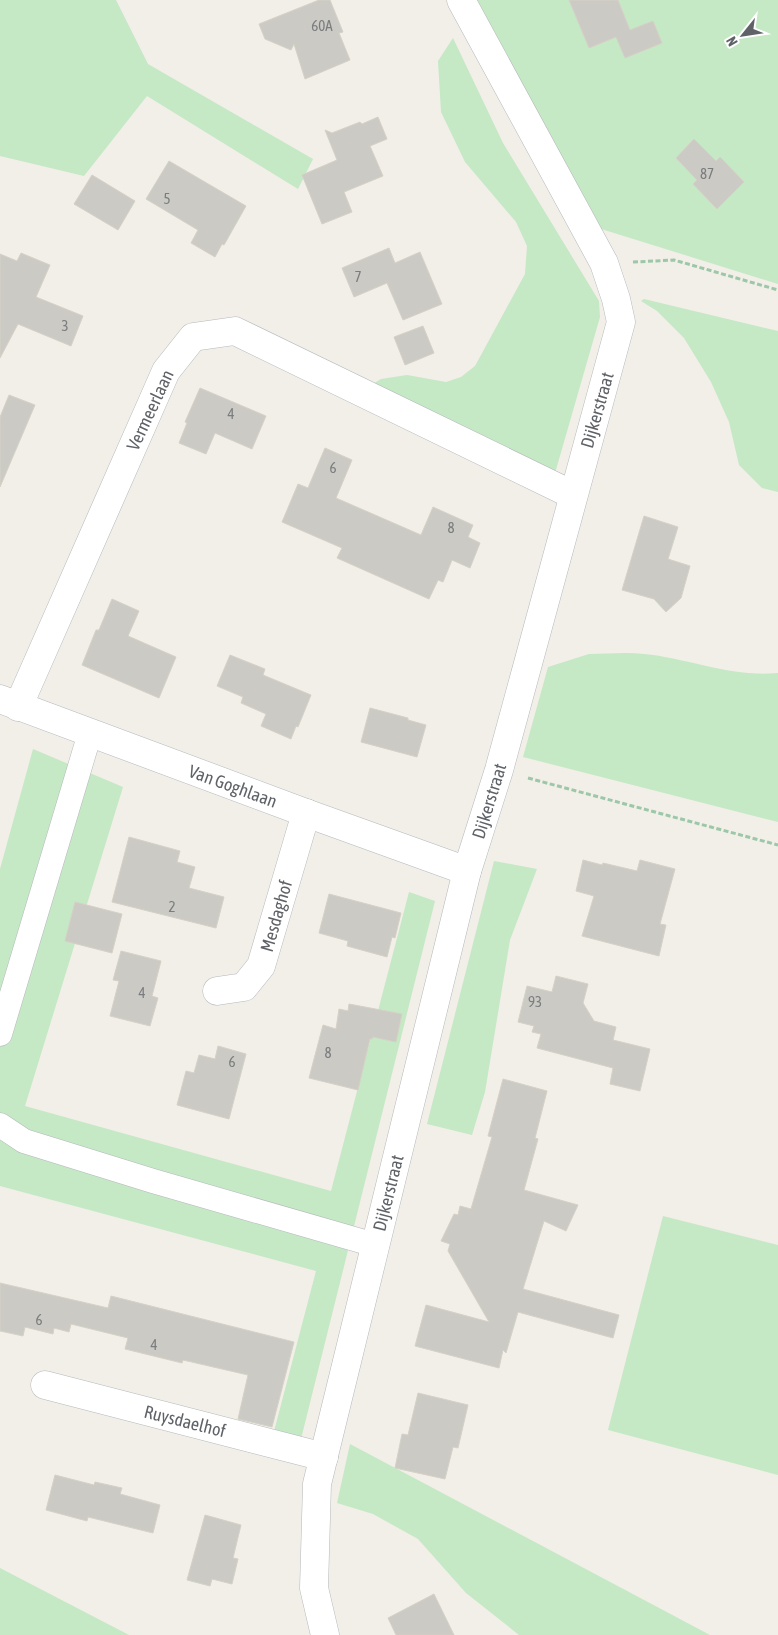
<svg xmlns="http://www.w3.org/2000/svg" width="778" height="1635" font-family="'Asap Condensed',sans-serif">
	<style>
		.green { fill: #c5e8c5 }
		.building { fill: #cccac5; stroke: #d6d1c6 }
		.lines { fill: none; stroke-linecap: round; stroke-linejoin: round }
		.pedestrian-casing { stroke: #b5b8bc; stroke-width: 25 }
		.minor-casing { stroke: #b5b8bc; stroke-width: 29 }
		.tertiary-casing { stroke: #b5b8bc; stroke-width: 29 }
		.path { stroke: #9cc7a9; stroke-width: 3; stroke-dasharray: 5 2.5; stroke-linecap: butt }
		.pedestrian { stroke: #fff; stroke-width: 24 }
		.minor { stroke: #fff; stroke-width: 28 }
		.tertiary { stroke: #fff; stroke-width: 28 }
		.labels { text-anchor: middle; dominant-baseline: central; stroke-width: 4; stroke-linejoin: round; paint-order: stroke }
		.number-label { font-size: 15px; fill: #7a7d7f }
		.street-label { font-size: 18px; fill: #5f6368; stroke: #fff }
	</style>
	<rect width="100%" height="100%" fill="#f1efe8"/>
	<g class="green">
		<polygon points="0,0 116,0 148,64 313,159 298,189 147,96 84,176 0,156"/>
		<polygon points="476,0 778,0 778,284 598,228"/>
		<polygon points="453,38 503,143 599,301 600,317 553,480 368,387 381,379 407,375 446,382 461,377 475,366 525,274 527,246 516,222 465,162 441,112 438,61"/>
		<polygon points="644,299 778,331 778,492 762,488 739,465 729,422 711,382 684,338 657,311 641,301"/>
		<path d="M589,654C607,654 626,652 644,654C687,658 734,678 778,673V822L523,757L548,667Z"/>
		<polygon points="33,749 123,787 25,1106 331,1191 409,892 435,901 300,1443 272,1439 316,1271 0,1186 0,869"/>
		<polygon points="494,861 537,869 510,940 485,1092 472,1135 427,1124"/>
		<polygon points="663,1216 778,1245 778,1475 608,1430"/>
		<polygon points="350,1444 710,1635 519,1635 466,1593 418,1539 373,1514 337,1503"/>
		<polygon points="0,1568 129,1635 0,1635"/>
	</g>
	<g class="building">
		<polygon points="319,0 330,0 343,32 339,33 350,60 305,79 294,44 291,50 265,39 259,24"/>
		<polygon points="569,0 618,0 630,30 653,21 662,43 625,58 616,37 589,48"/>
		<polygon points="378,117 387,139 370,146 383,176 344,192 352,212 322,224 302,175 337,160 325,130 332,133 360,122 362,124"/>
		<polygon points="694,139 716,161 720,157 744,182 717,209 693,184 697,180 676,158"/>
		<polygon points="169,161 246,206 224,245 222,244 215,257 191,243 198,230 146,199"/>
		<polygon points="92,175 135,201 118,230 74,204"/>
		<polygon points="389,248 395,263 420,252 442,304 403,320 387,283 354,297 342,268"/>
		<polygon points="21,253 50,265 36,297 83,316 71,346 18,324 0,358 0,254 17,261"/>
		<polygon points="423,326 434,353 405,365 394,337"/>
		<polygon points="200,388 266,416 252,449 215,433 206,454 179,443 187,423 185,422"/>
		<polygon points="9,395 35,405 0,487 0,417"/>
		<polygon points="325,448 352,460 336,498 421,535 433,507 473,525 468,537 480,543 470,568 452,560 443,582 438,580 429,599 337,558 342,548 282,522 298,484 308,488"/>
		<polygon points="644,516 678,527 668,559 690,566 681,598 666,612 654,599 622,590"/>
		<polygon points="112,599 139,611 128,636 176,657 159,698 82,665 96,630 99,630"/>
		<polygon points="230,655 265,669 263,675 311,695 298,727 296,726 291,739 261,726 266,714 241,703 243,697 217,686"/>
		<polygon points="370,708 408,718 408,720 426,725 417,757 361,742"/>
		<polygon points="129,837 180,851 177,862 195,867 189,888 224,897 216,928 112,902"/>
		<polygon points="583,860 602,865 603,863 637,871 640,860 675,869 660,924 666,925 659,956 582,936 594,896 576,891"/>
		<polygon points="329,894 401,913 395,938 392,937 387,957 347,946 348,941 319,933"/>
		<polygon points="75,902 122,914 112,953 65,941"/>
		<polygon points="121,951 161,961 152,996 158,998 150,1026 110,1016 119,981 113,980"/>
		<polygon points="556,976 588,984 583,1003 594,1021 616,1027 613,1040 650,1049 640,1091 610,1084 613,1068 537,1048 541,1034 532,1032 534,1026 518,1022 527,986 552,992"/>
		<polygon points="349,1004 402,1014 396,1042 373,1037 372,1039 370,1039 358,1090 309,1078 323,1025 336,1029 339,1009 348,1011"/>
		<polygon points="218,1046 246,1054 229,1119 177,1105 186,1071 194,1073 199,1055 215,1059"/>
		<polygon points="503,1079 547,1091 535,1138 538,1139 524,1190 578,1205 566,1231 544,1221 523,1289 619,1315 613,1338 518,1312 506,1353 503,1350 499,1368 415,1346 426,1305 489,1322 448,1251 450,1244 441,1241 454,1214 458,1215 460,1206 471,1209 492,1137 488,1136"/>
		<polygon points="0,1283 108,1308 111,1296 294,1342 272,1427 238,1419 248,1375 183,1360 182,1363 125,1349 128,1338 71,1324 69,1332 54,1328 53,1334 25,1327 23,1336 0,1331"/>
		<polygon points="418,1393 468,1405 458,1448 453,1447 445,1479 395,1468 402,1434 408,1435"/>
		<polygon points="55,1475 94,1485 95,1482 122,1488 120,1494 160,1505 153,1533 88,1517 87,1521 46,1510"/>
		<polygon points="205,1515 241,1525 233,1558 238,1559 232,1584 212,1579 210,1586 187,1580"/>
		<polygon points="434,1594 454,1635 396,1635 388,1618"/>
	</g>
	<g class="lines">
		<g class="pedestrian-casing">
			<g id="pedestrian">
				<polyline points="0,1034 90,733"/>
				<polyline points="0,1125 24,1141 153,1181 375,1245"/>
			</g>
		</g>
		<g class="minor-casing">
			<g id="minor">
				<polyline points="0,699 306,813 467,871"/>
				<polyline points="18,707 166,371 193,337 235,331 573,495"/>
				<polyline points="217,991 244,987 261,966 306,813"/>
				<polyline points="45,1385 324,1457"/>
			</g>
		</g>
		<g class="tertiary-casing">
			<polyline id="tertiary" points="325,1635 314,1588 317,1484 467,871 499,770 621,322 616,299 604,263 461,0"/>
		</g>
		<g class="path">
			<polyline points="633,262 674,260 778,290"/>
			<polyline points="528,778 778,845"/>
		</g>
		<use href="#pedestrian" class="pedestrian"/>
		<use href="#minor" class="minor"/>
		<use href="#tertiary" class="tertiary"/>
	</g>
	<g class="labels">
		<g class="number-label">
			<text x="322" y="25">60A</text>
			<text x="707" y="173">87</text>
			<text x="167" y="198">5</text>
			<text x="358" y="276">7</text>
			<text x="65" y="325">3</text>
			<text x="231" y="413">4</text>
			<text x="333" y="467">6</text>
			<text x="451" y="527">8</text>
			<text x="172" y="906">2</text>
			<text x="142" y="992">4</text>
			<text x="535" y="1001">93</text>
			<text x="328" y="1052">8</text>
			<text x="232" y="1061">6</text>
			<text x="39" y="1319">6</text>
			<text x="154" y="1344">4</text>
		</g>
		<g class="street-label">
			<text transform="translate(150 410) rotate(-65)">Vermeerlaan</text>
			<text transform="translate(597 410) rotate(-74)">Dijkerstraat</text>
			<text transform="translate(233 786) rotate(20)">Van Goghlaan</text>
			<text transform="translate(489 801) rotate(-73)">Dijkerstraat</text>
			<text transform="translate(276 916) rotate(-74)">Mesdaghof</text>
			<text transform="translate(388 1193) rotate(-76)">Dijkerstraat</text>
			<text transform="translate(185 1421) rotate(14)">Ruysdaelhof</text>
		</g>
	</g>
	<g transform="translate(743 35) rotate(240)" stroke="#ffffff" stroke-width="4" paint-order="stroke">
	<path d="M0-4L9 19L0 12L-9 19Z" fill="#5f6368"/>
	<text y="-8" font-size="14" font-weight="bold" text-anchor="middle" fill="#5f6368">N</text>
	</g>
</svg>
